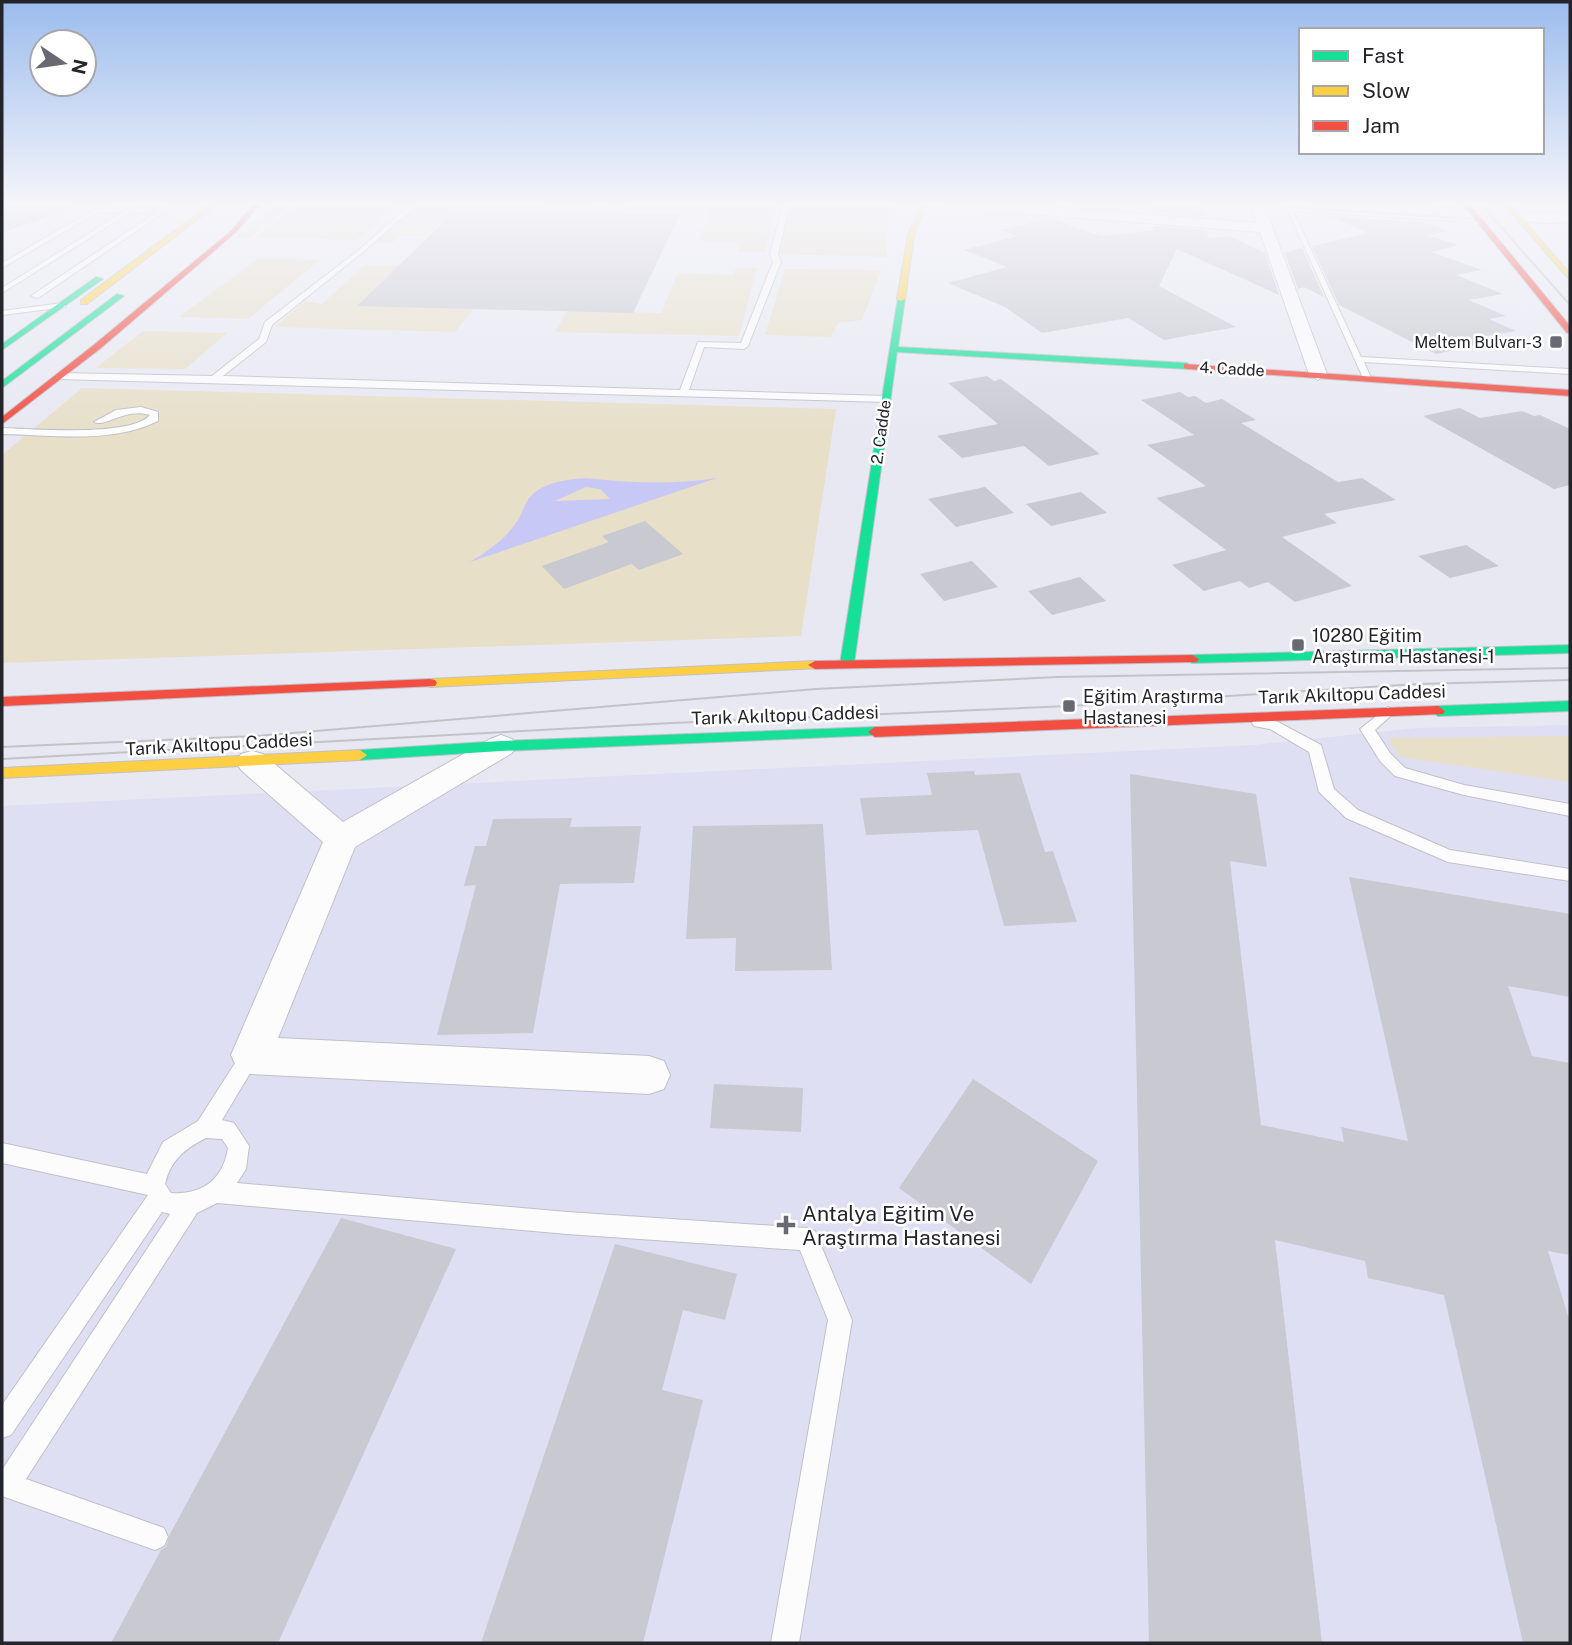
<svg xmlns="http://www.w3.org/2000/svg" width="1572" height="1645" font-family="'Public Sans',sans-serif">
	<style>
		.built { fill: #dedff3 }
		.green { fill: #e7dfc8 }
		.water { fill: #c7c8f6; fill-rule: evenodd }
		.building { fill: #c8c9d1 }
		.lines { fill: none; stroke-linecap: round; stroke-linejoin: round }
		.lane-casing { stroke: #c0c0c9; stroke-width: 2 }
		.street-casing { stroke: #c0c0c9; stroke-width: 2 }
		.fast-casing { stroke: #c0c0c9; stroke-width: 2 }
		.slow-casing { stroke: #c0c0c9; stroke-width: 2 }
		.jam-casing { stroke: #c0c0c9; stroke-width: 2 }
		.lane { fill: #fcfcfd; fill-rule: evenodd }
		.street { fill: #fcfcfd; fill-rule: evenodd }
		.fast { fill: #16e098; fill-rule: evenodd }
		.slow { fill: #ffcf43; fill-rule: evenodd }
		.jam { fill: #f24e42; fill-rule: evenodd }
		.tram { stroke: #c3c3c7; stroke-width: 2 }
		.poi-dot { fill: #696971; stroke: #fff; stroke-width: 2.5 }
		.labels { text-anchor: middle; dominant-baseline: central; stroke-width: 5; stroke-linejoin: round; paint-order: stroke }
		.far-poi-label { font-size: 16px; fill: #24242b; stroke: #fff; text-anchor: end }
		.far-street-label { font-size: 16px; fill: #24242b; stroke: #fff }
		.poi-label { font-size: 18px; fill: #24242b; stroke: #fff; text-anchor: start }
		.street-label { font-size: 18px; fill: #24242b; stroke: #fff }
		.near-poi-label { font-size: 21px; fill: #24242b; stroke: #fff; text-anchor: start }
	</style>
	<rect width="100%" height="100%" fill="#e8e8f3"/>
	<polygon class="built" points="1570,725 1570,1643 2,1643 2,806 1254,745 1417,728"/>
	<g class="green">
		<polygon points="277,202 293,202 249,238 236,238"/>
		<polygon points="301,202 401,202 357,240 256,237"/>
		<polygon points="421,202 549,202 542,211 456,210 426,236 400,236 392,243 374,242"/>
		<polygon points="633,202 777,202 765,252 738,252 740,242 698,241 710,210 629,209"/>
		<polygon points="787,202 899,202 887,213 887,257 774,254"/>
		<polygon points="259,258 320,260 248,319 179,317"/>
		<polygon points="365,265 398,266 358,305 474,308 455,332 275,327 304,301 322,304"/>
		<polygon points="736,268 757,268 739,336 555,332 568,310 661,313 678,273 733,275"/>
		<polygon points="785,269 881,270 862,320 838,323 831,337 765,335"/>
		<polygon points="143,331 227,333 185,369 96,368"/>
		<polygon points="82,388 836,409 801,636 2,663 2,455"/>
		<polygon points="1570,736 1570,782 1400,757 1387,738"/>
	</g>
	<path class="water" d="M585,478C630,483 672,485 717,478L470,562C488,551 504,540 516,523C522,515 524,505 529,498C543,482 565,480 585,478ZM586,487L600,489L610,499L555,501Z"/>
	<g class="building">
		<polygon points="2,202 77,202 77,206 2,233"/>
		<polygon points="1151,202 1202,204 1204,216 1152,212"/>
		<polygon points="456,210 680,214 633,313 357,306"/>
		<polygon points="1329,216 1422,222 1449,231 1427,235 1458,245 1431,252 1482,270 1456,275 1503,294 1469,300 1506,316 1489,319 1516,331 1479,337 1490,342 1436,354 1339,305 1312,246 1369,233"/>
		<polygon points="1050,218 1101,236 1154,230 1153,226 1207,230 1208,238 1229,236 1265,253 1279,295 1177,249 1159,286 1236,327 1164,340 1128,318 1042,333 1005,307 948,283 1007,267 964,250 1017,236 1001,230"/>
		<polygon points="1302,248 1324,297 1304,287 1298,289 1285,253"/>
		<polygon points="987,376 994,381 1001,379 1100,454 1049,466 1024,446 962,458 937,436 998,424 948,383"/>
		<polygon points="1180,392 1188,397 1195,396 1206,403 1222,399 1256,420 1241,423 1338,482 1362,478 1396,500 1324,514 1337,523 1282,537 1352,586 1295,602 1268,582 1249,588 1240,581 1204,591 1172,565 1226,550 1156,498 1206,486 1147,445 1194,435 1141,400"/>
		<polygon points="1460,408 1480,418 1522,411 1534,416 1540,415 1570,429 1570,485 1554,489 1423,416"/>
		<polygon points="985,487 1014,513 956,527 928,499"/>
		<polygon points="1081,492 1107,513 1051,526 1026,504"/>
		<polygon points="645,521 683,554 639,570 632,564 564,589 542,566 609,542 602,536"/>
		<polygon points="1466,545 1499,566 1450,578 1418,556"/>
		<polygon points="972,561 998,587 944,601 920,574"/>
		<polygon points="1080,577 1106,601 1052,615 1028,591"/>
		<polygon points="974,771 975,775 1020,773 1045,852 1053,851 1077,922 1004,926 978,830 866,835 860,798 932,795 927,773"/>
		<polygon points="1130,774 1256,794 1267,867 1230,861 1261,1125 1344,1142 1341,1127 1408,1141 1349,877 1570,914 1570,997 1508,986 1532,1056 1570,1063 1570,1255 1548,1251 1570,1322 1570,1643 1523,1643 1444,1295 1368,1278 1365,1261 1275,1240 1322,1643 1149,1643"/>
		<polygon points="572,818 570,827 641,826 634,883 560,884 533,1033 437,1035 476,885 464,886 475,846 486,846 493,819"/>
		<polygon points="823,824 832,970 735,971 736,938 686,939 693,826"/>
		<polygon points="973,1079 1098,1161 1031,1284 899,1188"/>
		<polygon points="714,1084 803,1088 801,1132 710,1128"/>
		<polygon points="341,1218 456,1249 278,1643 111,1643 161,1550 166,1547 170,1534"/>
		<polygon points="615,1244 737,1274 725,1320 683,1310 662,1390 703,1400 643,1643 481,1643"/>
	</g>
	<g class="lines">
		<g class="lane-casing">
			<g id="lane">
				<polygon points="413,202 420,202 363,252 272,325 266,342 223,376 680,390 698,342 741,343 773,262 770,254 784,202 790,202 778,254 781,262 748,346 744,349 704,347 689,390 886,396 891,399 886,402 59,379 55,376 59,373 212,376 259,339 265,322 359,250"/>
				<polygon points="602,202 608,202 602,209 599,207"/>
				<polygon points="164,208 166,211 38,298 31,296 157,212 131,212 2,293 2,288 123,212 98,212 2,268 2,263 95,209"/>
				<polygon points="1287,208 1458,219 1455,221 1293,211 1361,357 1569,369 1570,374 1364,362 1371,378 1364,380"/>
				<polygon points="63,303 66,307 2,315 2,311"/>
				<path d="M141,407L158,412V421C111,444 53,435 2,434V428C32,429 132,437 150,415C126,407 104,428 94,422L116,410Z"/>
				<polygon points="1388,707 1395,712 1375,730 1390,753 1405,768 1464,785 1570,804 1570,816 1464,795 1395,776 1380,761 1360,729"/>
				<polygon points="1259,718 1278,722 1321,745 1334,789 1358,810 1450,850 1570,869 1570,881 1448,862 1346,818 1319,792 1309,752 1270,729 1254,726 1252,723 1254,720"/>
				<path d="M251,1046L258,1049L261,1055L222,1120L234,1123L249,1146L246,1169L237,1183L567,1212L807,1228L815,1231L852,1320L799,1643H771L828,1320L800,1250L567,1234L217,1203L197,1213L26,1479L164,1528L168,1537L164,1546L155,1550L2,1496V1470L170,1214L162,1212L11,1435L2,1438V1405L148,1195L2,1163V1143L147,1174L163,1142L198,1121L244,1049ZM206,1138L222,1139L228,1148C223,1180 202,1195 171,1193L165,1184C171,1160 184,1149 206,1138Z"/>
			</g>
		</g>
		<g class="street-casing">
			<g id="street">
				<polygon points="920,202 982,202 1257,223 1250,202 1263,202 1327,374 1318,380 1309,374 1260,232 926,206"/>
				<polygon points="1285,202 1357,202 1475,210 1482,214 1475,218 1291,206"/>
				<polygon points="1515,212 1570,214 1570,222 1543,223 1510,219 1508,216"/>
				<polygon points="501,735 512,739 516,746 512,753 355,847 278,1038 649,1056 664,1061 670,1075 664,1089 649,1094 251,1074 237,1068 231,1055 323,842 241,770 236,762 241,754 252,751 263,754 343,822 490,739"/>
			</g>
		</g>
		<g class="fast-casing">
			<g id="fast">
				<polygon points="96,277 103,279 2,350 2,344"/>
				<polygon points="117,294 124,296 2,388 2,381"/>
				<polygon points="898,297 905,299 898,347 1187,363 1191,366 1187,369 897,352 854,664 847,668 840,664"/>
				<polygon points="1570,645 1570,653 1192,663 1185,659 1192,655"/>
				<polygon points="1570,701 1570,711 1438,716 1431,711 1438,706"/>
				<polygon points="875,727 882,732 880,735 501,751 360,760 353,755 360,750 501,741"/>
			</g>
		</g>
		<g class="slow-casing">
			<g id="slow">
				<polygon points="213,202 220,202 87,304 81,304 81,300"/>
				<polygon points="922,202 928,202 914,235 905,299 901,301 897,299 908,235"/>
				<polygon points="1501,202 1508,202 1570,274 1570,280"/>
				<polygon points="815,661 820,662 820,668 430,687 423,683 430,679"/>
				<polygon points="360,750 367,755 360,760 2,778 2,768"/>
			</g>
		</g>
		<g class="jam-casing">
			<g id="jam">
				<polygon points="255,202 262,202 235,233 101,348 2,424 2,417 95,344 231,231"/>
				<polygon points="1461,202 1468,202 1570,326 1570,333 1567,333"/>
				<polygon points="1184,364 1570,390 1570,396 1187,369 1184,368"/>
				<polygon points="1192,655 1199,659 1197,662 815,669 808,665 815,661"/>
				<polygon points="430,679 435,680 437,683 435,686 2,706 2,697"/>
				<polygon points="1438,706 1445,711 1443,714 875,737 868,732 875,727"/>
			</g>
		</g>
		<use href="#lane" class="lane"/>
		<use href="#street" class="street"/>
		<use href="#fast" class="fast"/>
		<use href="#slow" class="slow"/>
		<use href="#jam" class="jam"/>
		<g class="tram">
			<polyline points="1479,202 1570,305"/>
			<polyline points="2,747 256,736 816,689 1057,677 1570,668"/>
			<polyline points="2,759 672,723 1069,706 1418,684 1570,680"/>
		</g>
	</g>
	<linearGradient id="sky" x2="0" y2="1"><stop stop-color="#9bbcee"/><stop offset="0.47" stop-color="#f5f5fa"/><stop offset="1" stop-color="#f5f5fa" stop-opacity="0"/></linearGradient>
	<rect width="1572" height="433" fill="url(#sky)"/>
	<g class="poi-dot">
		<rect x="1549" y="335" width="14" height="14" rx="3.5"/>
		<rect x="1291" y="638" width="14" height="14" rx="3.5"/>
		<rect x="1062" y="699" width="14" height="14" rx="3.5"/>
		<path d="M782.5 1214.5h7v7h7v7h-7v7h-7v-7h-7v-7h7z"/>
	</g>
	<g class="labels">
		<g class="far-poi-label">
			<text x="1542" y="342">Meltem Bulvarı-3</text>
		</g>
		<g class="far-street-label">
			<text transform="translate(1232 369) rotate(3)">4. Cadde</text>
			<text transform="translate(881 432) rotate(-82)">2. Cadde</text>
		</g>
		<g class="poi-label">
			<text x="1312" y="635">10280 Eğitim<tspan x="1312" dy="21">Araştırma Hastanesi-1</tspan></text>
			<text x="1083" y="696">Eğitim Araştırma<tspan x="1083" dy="21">Hastanesi</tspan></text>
		</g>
		<g class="street-label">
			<text transform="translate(1352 694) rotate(-2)">Tarık Akıltopu Caddesi</text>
			<text transform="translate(785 715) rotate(-2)">Tarık Akıltopu Caddesi</text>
			<text transform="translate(219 744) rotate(-3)">Tarık Akıltopu Caddesi</text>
		</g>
		<g class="near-poi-label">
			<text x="802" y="1213">Antalya Eğitim Ve<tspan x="802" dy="24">Araştırma Hastanesi</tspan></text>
		</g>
	</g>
	<rect width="1572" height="1645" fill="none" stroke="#24242b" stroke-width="7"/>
	<rect x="1299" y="28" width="245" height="126" fill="#ffffff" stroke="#a7a7aa" stroke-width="2"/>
	<rect x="1313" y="51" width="35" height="10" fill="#16e098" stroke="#a7a7aa" stroke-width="2"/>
	<text x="1362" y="63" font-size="21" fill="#24242b">Fast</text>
	<rect x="1313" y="86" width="35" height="10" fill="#ffcf43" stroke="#a7a7aa" stroke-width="2"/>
	<text x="1362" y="98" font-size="21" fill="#24242b">Slow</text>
	<rect x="1313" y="121" width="35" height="10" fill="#f24e42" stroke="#a7a7aa" stroke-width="2"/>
	<text x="1362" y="133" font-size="21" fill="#24242b">Jam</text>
	<g transform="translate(63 63) rotate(103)"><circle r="33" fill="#ffffff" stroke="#a7a7aa" stroke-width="2"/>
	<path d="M0-5L12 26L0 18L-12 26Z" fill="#696971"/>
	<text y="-10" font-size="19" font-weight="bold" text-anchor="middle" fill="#24242b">N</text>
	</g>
</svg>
